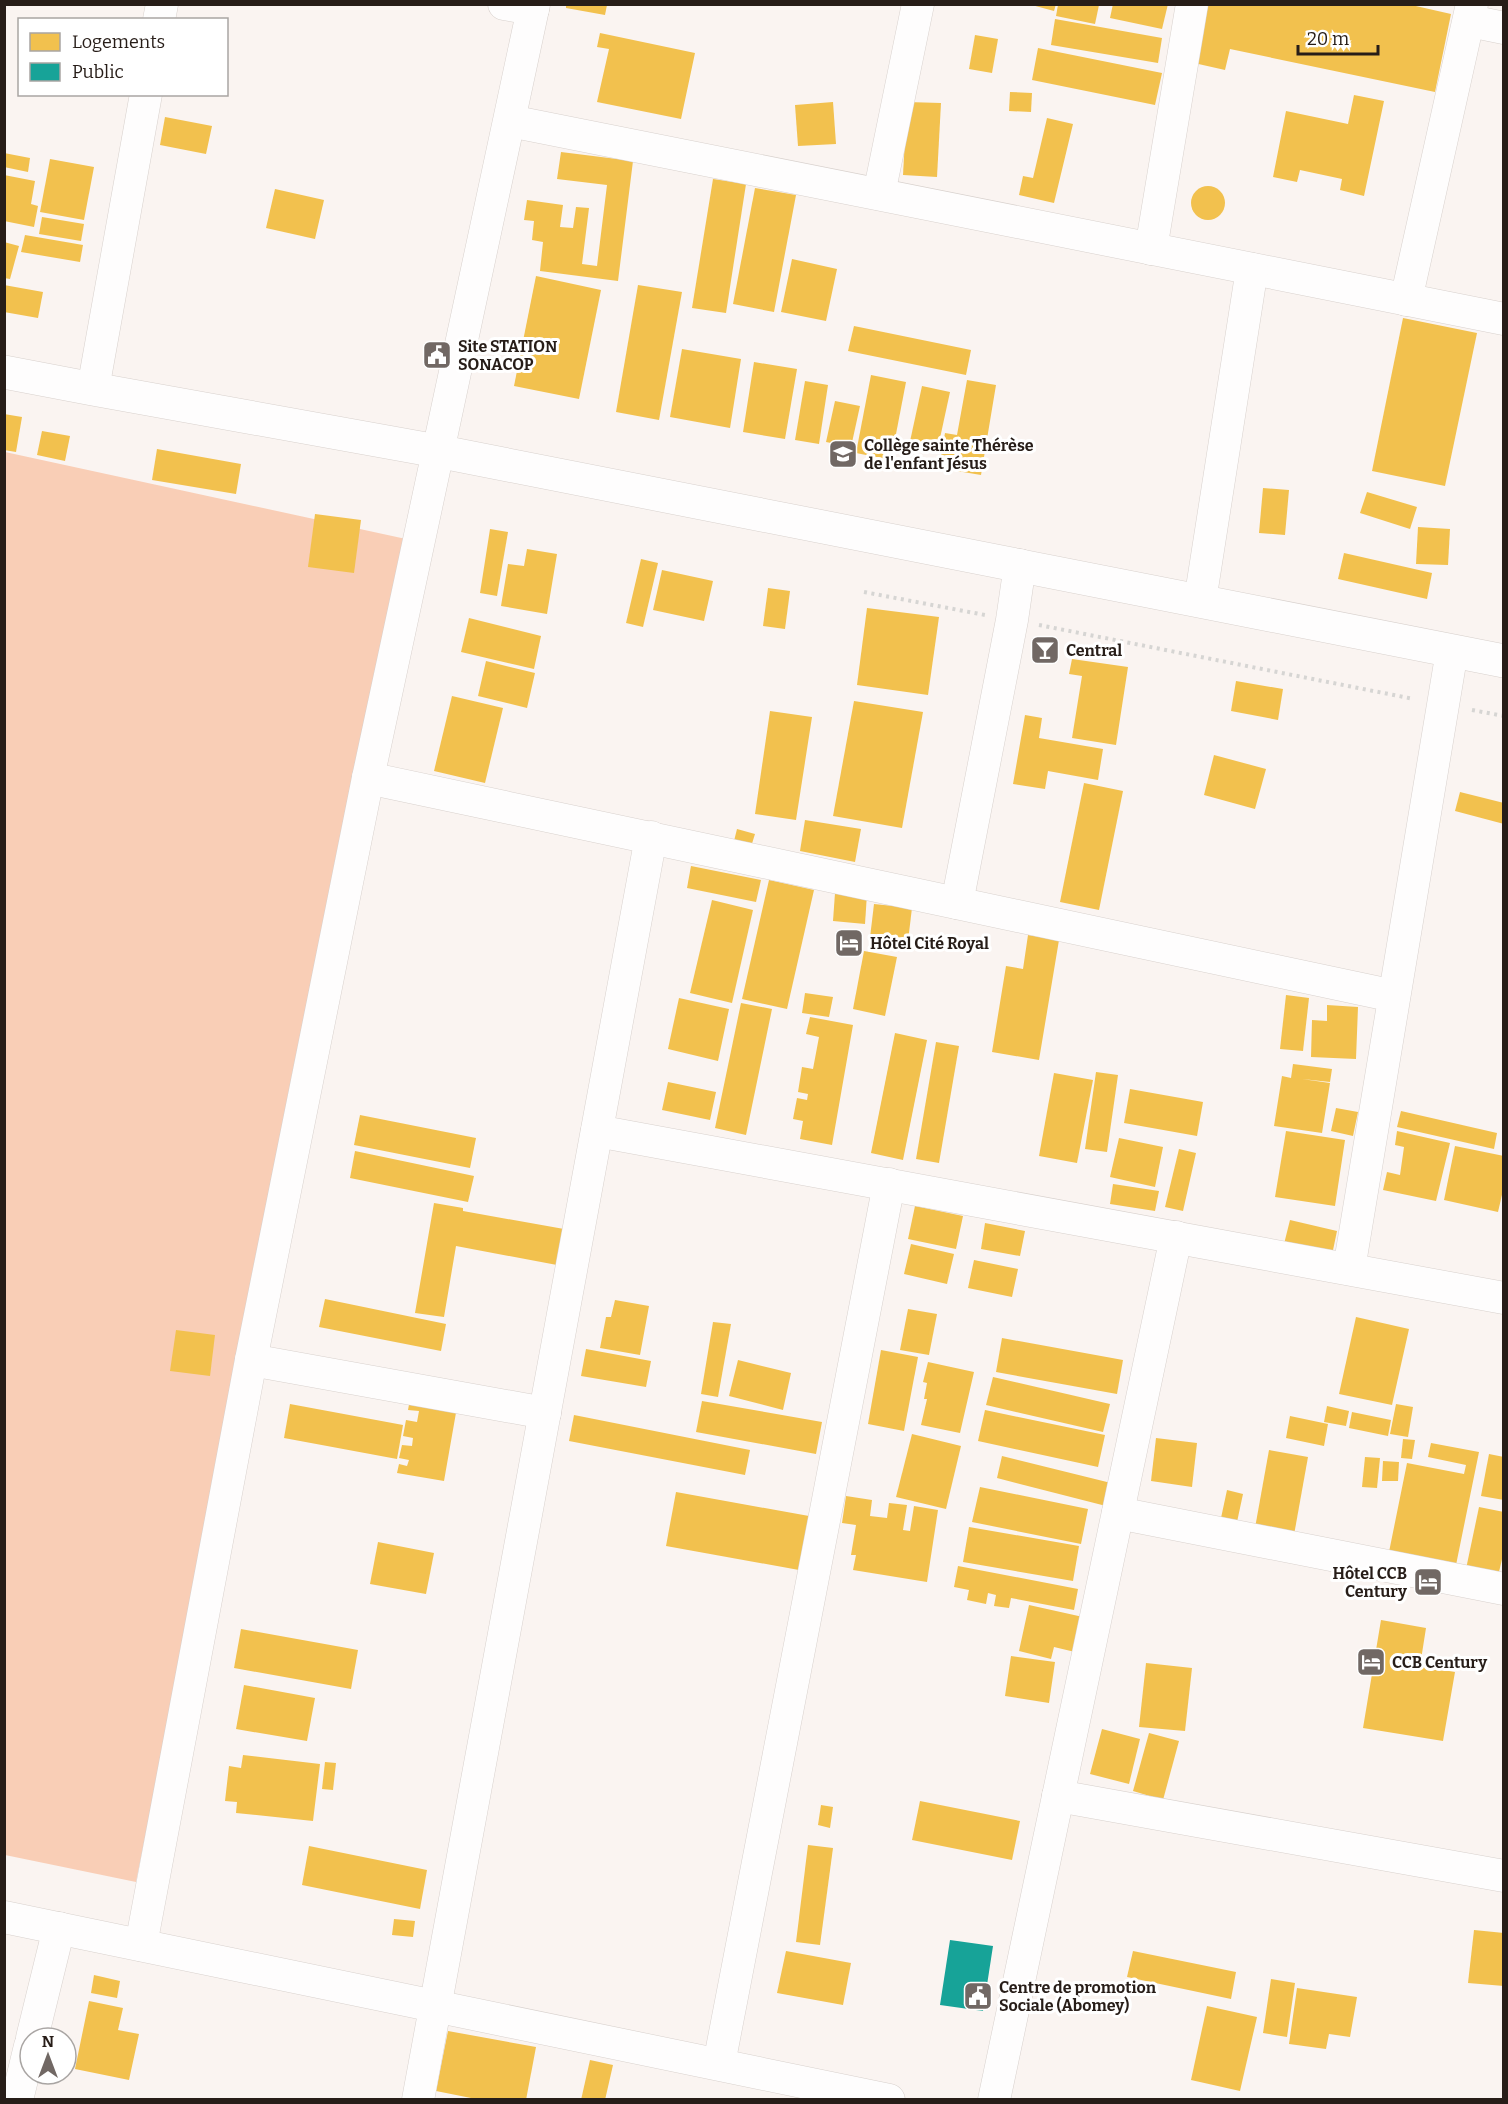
<svg xmlns="http://www.w3.org/2000/svg" width="1508" height="2104" font-family="Bitter,serif">
	<style>
		.green { fill: #f9ceb6 }
		.homes { fill: #f2c14e }
		.public { fill: #17a398 }
		.lines { fill: none; stroke-linecap: round; stroke-linejoin: round }
		.street-casing { stroke: #d8d1cd; stroke-width: 33 }
		.secondary-casing { stroke: #d8d1cd; stroke-width: 34 }
		.path { stroke: #d6d5d3; stroke-width: 4; stroke-dasharray: 3 4.5; stroke-linecap: butt }
		.street { stroke: #fefdfd; stroke-width: 32 }
		.secondary { stroke: #fefdfd; stroke-width: 33 }
		.labels { text-anchor: middle; dominant-baseline: central; stroke-width: 6; stroke-linejoin: round; paint-order: stroke }
		.poi-label { font-size: 16px; font-weight: bold; fill: #271d18; stroke: #fff; text-anchor: start }
	</style>
	<rect width="100%" height="100%" fill="#faf4f1"/>
	<polygon class="green" points="5,452 406,539 136,1882 5,1855"/>
	<g class="homes">
		<polygon points="1028,4 1056,4 1054,11"/>
		<polygon points="1113,4 1168,4 1162,29 1110,18"/>
		<polygon points="1206,4 1407,4 1451,14 1435,92 1230,49 1225,70 1194,63"/>
		<polygon points="566,5 607,5 605,15 566,8"/>
		<polygon points="1058,5 1099,5 1095,24 1056,16"/>
		<polygon points="1055,19 1162,38 1158,63 1051,45"/>
		<polygon points="600,33 695,53 681,119 597,102 609,49 597,47"/>
		<polygon points="975,35 998,39 992,73 969,69"/>
		<polygon points="1038,48 1162,73 1155,105 1032,80"/>
		<polygon points="1010,92 1032,93 1031,112 1009,111"/>
		<polygon points="1354,95 1384,101 1364,196 1340,190 1342,179 1300,170 1297,182 1273,177 1286,111 1348,124"/>
		<polygon points="833,102 836,144 798,146 795,105"/>
		<polygon points="907,102 941,103 937,177 903,175"/>
		<polygon points="165,117 212,126 206,154 160,145"/>
		<polygon points="1047,118 1073,124 1054,203 1019,195 1023,176 1033,178"/>
		<polygon points="561,152 633,161 618,281 540,271 543,242 532,240 534,221 524,220 527,200 563,205 560,227 573,228 576,207 589,208 582,264 597,266 607,185 557,179"/>
		<polygon points="4,153 30,158 28,172 4,167"/>
		<polygon points="50,159 94,167 84,220 40,212"/>
		<polygon points="4,175 35,181 31,204 38,206 34,227 4,221"/>
		<polygon points="713,179 746,184 726,313 692,308"/>
		<circle cx="1208" cy="203" r="17"/>
		<polygon points="755,188 796,195 774,312 733,304"/>
		<polygon points="275,189 324,200 315,239 266,228"/>
		<polygon points="42,217 84,224 81,241 39,234"/>
		<polygon points="25,235 83,245 80,262 21,252"/>
		<polygon points="4,242 19,246 10,279 4,278"/>
		<polygon points="792,259 837,269 826,321 781,312"/>
		<polygon points="536,276 601,290 579,399 514,386"/>
		<polygon points="4,285 43,292 38,318 4,312"/>
		<polygon points="638,285 682,292 659,420 616,412"/>
		<polygon points="1403,318 1477,333 1445,486 1372,471"/>
		<polygon points="854,326 971,350 966,375 848,351"/>
		<polygon points="682,349 741,359 730,428 670,417"/>
		<polygon points="754,362 797,369 785,439 743,432"/>
		<polygon points="871,375 906,382 891,460 856,453"/>
		<polygon points="967,380 996,385 981,475 951,470 954,456 941,455 945,433 957,435"/>
		<polygon points="805,381 828,385 819,444 795,440"/>
		<polygon points="922,386 950,392 937,452 909,446"/>
		<polygon points="835,401 860,406 851,447 826,442"/>
		<polygon points="4,414 22,417 16,452 4,450"/>
		<polygon points="42,431 70,436 65,461 37,455"/>
		<polygon points="157,449 241,464 236,494 152,480"/>
		<polygon points="1263,488 1289,490 1285,535 1259,533"/>
		<polygon points="1367,492 1417,507 1410,529 1360,513"/>
		<polygon points="315,514 361,520 354,573 308,567"/>
		<polygon points="1418,527 1450,529 1448,565 1416,564"/>
		<polygon points="490,529 508,532 497,596 480,593"/>
		<polygon points="527,549 557,554 547,614 501,606 508,564 524,566"/>
		<polygon points="1344,553 1432,573 1427,599 1338,579"/>
		<polygon points="641,559 658,563 643,627 626,623"/>
		<polygon points="662,570 713,581 704,621 653,610"/>
		<polygon points="768,588 790,591 785,629 763,626"/>
		<polygon points="867,608 939,617 928,695 857,685"/>
		<polygon points="469,618 541,636 534,669 461,652"/>
		<polygon points="1072,659 1128,667 1116,745 1072,738 1082,676 1069,674"/>
		<polygon points="486,661 535,673 527,708 478,696"/>
		<polygon points="1236,681 1283,689 1278,720 1231,711"/>
		<polygon points="452,696 503,708 485,783 434,771"/>
		<polygon points="854,701 923,712 902,828 833,816"/>
		<polygon points="770,711 812,717 796,820 755,814"/>
		<polygon points="1025,715 1042,718 1039,738 1103,749 1098,780 1048,771 1045,789 1013,784"/>
		<polygon points="1214,755 1266,769 1255,809 1204,795"/>
		<polygon points="1084,783 1123,791 1099,910 1060,902"/>
		<polygon points="1460,792 1504,803 1504,824 1455,811"/>
		<polygon points="805,820 861,829 855,862 800,851"/>
		<polygon points="737,829 755,834 750,850 733,845"/>
		<polygon points="691,866 761,880 756,902 687,888"/>
		<polygon points="769,880 814,890 787,1009 742,999"/>
		<polygon points="835,893 867,894 865,924 833,921"/>
		<polygon points="712,900 753,910 732,1003 690,993"/>
		<polygon points="874,904 912,908 907,949 869,946"/>
		<polygon points="1028,935 1059,940 1039,1060 992,1052 1006,966 1023,969"/>
		<polygon points="864,951 897,957 885,1016 853,1009"/>
		<polygon points="805,993 833,997 829,1017 802,1013"/>
		<polygon points="1286,995 1309,998 1303,1051 1280,1049"/>
		<polygon points="679,998 729,1009 718,1061 668,1049"/>
		<polygon points="741,1003 772,1009 746,1135 715,1128"/>
		<polygon points="1327,1005 1358,1007 1356,1059 1311,1057 1312,1020 1327,1021"/>
		<polygon points="810,1017 853,1025 832,1145 800,1139 803,1121 793,1119 797,1098 807,1100 808,1094 798,1092 802,1067 813,1069 819,1037 806,1034"/>
		<polygon points="895,1033 927,1040 903,1160 871,1153"/>
		<polygon points="936,1042 959,1046 939,1163 916,1159"/>
		<polygon points="1293,1064 1332,1069 1330,1082 1302,1079 1330,1083 1322,1133 1274,1126 1282,1076 1291,1078"/>
		<polygon points="1096,1072 1118,1075 1107,1152 1085,1149"/>
		<polygon points="1054,1073 1093,1080 1077,1163 1039,1156"/>
		<polygon points="668,1082 716,1092 710,1120 662,1110"/>
		<polygon points="1130,1089 1203,1102 1197,1136 1124,1123"/>
		<polygon points="1336,1108 1358,1112 1353,1136 1331,1131"/>
		<polygon points="1401,1111 1497,1133 1494,1149 1397,1127"/>
		<polygon points="360,1115 476,1138 470,1168 354,1145"/>
		<polygon points="1286,1131 1345,1140 1335,1206 1275,1197"/>
		<polygon points="1397,1131 1450,1143 1436,1201 1383,1190 1387,1172 1400,1175 1404,1147 1395,1145"/>
		<polygon points="1119,1138 1163,1147 1155,1187 1110,1177"/>
		<polygon points="1455,1146 1504,1156 1504,1186 1498,1212 1444,1200"/>
		<polygon points="1179,1149 1196,1153 1183,1211 1165,1207"/>
		<polygon points="355,1151 474,1176 468,1202 350,1178"/>
		<polygon points="1113,1184 1159,1191 1155,1211 1110,1204"/>
		<polygon points="434,1203 463,1208 463,1211 564,1229 557,1265 456,1246 444,1317 415,1313"/>
		<polygon points="915,1206 963,1216 956,1249 908,1239"/>
		<polygon points="1290,1220 1337,1231 1332,1255 1284,1244"/>
		<polygon points="985,1223 1025,1231 1020,1256 981,1249"/>
		<polygon points="911,1244 954,1254 947,1284 904,1274"/>
		<polygon points="974,1260 1018,1269 1012,1297 968,1288"/>
		<polygon points="325,1299 446,1324 441,1351 319,1327"/>
		<polygon points="615,1300 649,1306 640,1355 600,1348 606,1317 611,1317"/>
		<polygon points="908,1309 937,1314 929,1355 900,1350"/>
		<polygon points="1356,1317 1409,1329 1392,1405 1339,1394"/>
		<polygon points="713,1322 731,1324 718,1397 701,1394"/>
		<polygon points="176,1330 215,1335 210,1376 170,1371"/>
		<polygon points="1002,1338 1123,1360 1117,1394 996,1372"/>
		<polygon points="586,1349 651,1361 646,1387 581,1376"/>
		<polygon points="881,1350 918,1357 904,1431 868,1424"/>
		<polygon points="738,1360 791,1373 783,1410 729,1396"/>
		<polygon points="928,1362 974,1372 960,1433 921,1425 927,1399 924,1399 927,1383 923,1382"/>
		<polygon points="993,1377 1110,1404 1103,1432 986,1405"/>
		<polygon points="410,1399 457,1407 444,1481 397,1473 399,1464 407,1466 409,1460 399,1458 402,1445 412,1446 413,1438 403,1436 406,1420 417,1422 419,1411 408,1410"/>
		<polygon points="702,1401 822,1422 816,1454 696,1432"/>
		<polygon points="290,1404 403,1425 397,1459 284,1438"/>
		<polygon points="1396,1404 1413,1407 1408,1437 1390,1434"/>
		<polygon points="1327,1406 1349,1411 1346,1426 1324,1422"/>
		<polygon points="985,1410 1105,1435 1098,1467 978,1441"/>
		<polygon points="1352,1412 1391,1420 1388,1436 1349,1428"/>
		<polygon points="574,1415 750,1450 745,1475 569,1441"/>
		<polygon points="1290,1416 1328,1424 1324,1446 1286,1438"/>
		<polygon points="912,1434 961,1446 946,1509 896,1497"/>
		<polygon points="1156,1438 1197,1443 1192,1487 1151,1481"/>
		<polygon points="1403,1439 1415,1440 1412,1459 1401,1458"/>
		<polygon points="1431,1443 1479,1452 1456,1565 1389,1552 1407,1463 1464,1474 1466,1465 1428,1457"/>
		<polygon points="1269,1450 1308,1457 1294,1535 1255,1528"/>
		<polygon points="1489,1454 1504,1457 1504,1500 1481,1496"/>
		<polygon points="1002,1456 1111,1483 1106,1506 997,1478"/>
		<polygon points="1365,1457 1380,1458 1377,1488 1362,1487"/>
		<polygon points="1383,1461 1399,1462 1398,1481 1382,1481"/>
		<polygon points="980,1487 1088,1509 1081,1544 972,1522"/>
		<polygon points="1227,1490 1243,1494 1237,1522 1221,1518"/>
		<polygon points="676,1492 809,1516 799,1570 666,1546"/>
		<polygon points="846,1496 872,1500 870,1516 887,1518 889,1503 907,1505 903,1530 910,1531 914,1506 938,1510 927,1582 853,1570 856,1555 851,1555 856,1525 842,1523"/>
		<polygon points="1479,1507 1504,1512 1504,1551 1498,1576 1466,1569"/>
		<polygon points="969,1527 1079,1546 1073,1581 963,1562"/>
		<polygon points="378,1542 434,1553 426,1594 370,1584"/>
		<polygon points="958,1566 1078,1589 1074,1610 1011,1598 1009,1608 994,1606 996,1595 988,1593 986,1604 967,1600 969,1590 954,1587"/>
		<polygon points="1029,1605 1083,1617 1075,1652 1054,1647 1051,1659 1019,1651"/>
		<polygon points="1381,1620 1426,1628 1420,1666 1455,1672 1443,1741 1363,1728"/>
		<polygon points="241,1629 358,1650 351,1689 234,1668"/>
		<polygon points="1011,1656 1055,1662 1049,1703 1005,1696"/>
		<polygon points="1146,1663 1192,1668 1185,1731 1139,1727"/>
		<polygon points="244,1685 315,1698 307,1741 236,1729"/>
		<polygon points="1102,1729 1140,1739 1129,1784 1090,1774"/>
		<polygon points="1149,1733 1179,1741 1163,1800 1133,1791"/>
		<polygon points="243,1755 320,1764 313,1821 236,1813 237,1802 225,1801 229,1766 241,1768"/>
		<polygon points="325,1762 336,1763 333,1790 322,1789"/>
		<polygon points="920,1801 1020,1821 1012,1860 912,1840"/>
		<polygon points="821,1805 833,1807 830,1828 818,1825"/>
		<polygon points="808,1845 833,1848 820,1945 796,1942"/>
		<polygon points="309,1846 427,1870 420,1909 302,1885"/>
		<polygon points="394,1919 415,1921 413,1937 392,1935"/>
		<polygon points="1474,1930 1504,1933 1504,1986 1468,1983"/>
		<polygon points="786,1951 851,1963 843,2005 777,1993"/>
		<polygon points="1133,1951 1236,1972 1231,1999 1127,1977"/>
		<polygon points="94,1975 120,1981 117,1998 91,1993"/>
		<polygon points="1271,1979 1295,1983 1287,2037 1263,2033"/>
		<polygon points="1297,1988 1357,1997 1350,2037 1329,2034 1326,2049 1289,2044"/>
		<polygon points="89,2001 123,2008 118,2030 139,2034 129,2080 75,2069"/>
		<polygon points="1207,2006 1257,2017 1240,2091 1191,2080"/>
		<polygon points="448,2031 536,2047 526,2100 481,2100 436,2091"/>
		<polygon points="590,2060 613,2065 605,2100 581,2100"/>
	</g>
	<polygon class="public" points="950,1940 993,1946 983,2011 940,2005"/>
	<g class="lines">
		<g class="street-casing">
			<g id="street">
				<polyline points="504,4 533,9"/>
				<polyline points="159,20 162,4"/>
				<polyline points="1470,21 1504,28"/>
				<polyline points="510,121 1504,319"/>
				<polyline points="879,194 918,4"/>
				<polyline points="1151,249 1192,4"/>
				<polyline points="1406,300 1472,4"/>
				<polyline points="93,389 146,94"/>
				<polyline points="1200,601 1252,269"/>
				<polyline points="368,778 1394,996"/>
				<polyline points="957,903 1012,620 1020,565"/>
				<polyline points="597,1131 1504,1298"/>
				<polyline points="1349,1269 1452,651"/>
				<polyline points="251,1360 545,1413"/>
				<polyline points="1118,1513 1504,1589"/>
				<polyline points="1058,1796 1504,1876"/>
				<polyline points="4,1917 889,2100"/>
				<polyline points="141,1945 251,1360 368,778 534,4"/>
				<polyline points="32,2038 59,1928"/>
				<polyline points="719,2064 889,1184"/>
				<polyline points="17,2100 30,2046"/>
				<polyline points="418,2100 651,837"/>
				<polyline points="994,2100 1176,1237"/>
			</g>
		</g>
		<g class="secondary-casing">
			<polyline id="secondary" points="4,372 93,389 437,451 1504,661"/>
		</g>
		<g class="path">
			<polyline points="864,592 985,615"/>
			<polyline points="1039,625 1414,699"/>
			<polyline points="1472,710 1504,716"/>
		</g>
		<use href="#street" class="street"/>
		<use href="#secondary" class="secondary"/>
	</g>
	<defs>
		<g id="civic-square" transform="scale(1.5)"><rect x="-9" y="-9" width="18" height="18" rx="4" fill="#716864" stroke="#fff"/><path d="M-.6-6.5H3V-4.5H.6V-3L4-1V1h2V6H-6V1h2V-1L-.6-3ZM-1.2 2.5V6h2.4V2.5Z" fill="#fff"/></g>
		<g id="school-square" transform="scale(1.5)"><rect x="-9" y="-9" width="18" height="18" rx="4" fill="#716864" stroke="#fff"/><path d="M0-5L7-2L0 1L-7-2ZM-4 1L0 2.5L4 1V4Q0 6-4 4Z" fill="#fff"/></g>
		<g id="bar-square" transform="scale(1.5)"><rect x="-9" y="-9" width="18" height="18" rx="4" fill="#716864" stroke="#fff"/><path d="M-6-5H6L.8 .8V4.5H3.5V6h-7V4.5H-.8V.8Z" fill="#fff"/></g>
		<g id="hotel-square" transform="scale(1.5)"><rect x="-9" y="-9" width="18" height="18" rx="4" fill="#716864" stroke="#fff"/><path d="M-6-4.5h1.5V1H6V5H4.5V3h-9V5H-6ZM-4 0a1.8 1.8 0 1 1 3.6 0ZM.5 0V-2.5h3Q6-2.5 6 0Z" fill="#fff"/></g>
	</defs>
	<g fill-rule="evenodd">
		<use href="#civic-square" x="437" y="355"/>
		<use href="#school-square" x="843" y="454"/>
		<use href="#bar-square" x="1045" y="650"/>
		<use href="#hotel-square" x="849" y="943"/>
		<use href="#hotel-square" x="1428" y="1582"/>
		<use href="#hotel-square" x="1371" y="1662"/>
		<use href="#civic-square" x="978" y="1996"/>
	</g>
	<g class="labels">
		<g class="poi-label">
			<text x="458" y="346">Site STATION<tspan x="458" dy="18">SONACOP</tspan></text>
			<text x="864" y="445">Collège sainte Thérèse<tspan x="864" dy="18">de l'enfant Jésus</tspan></text>
			<text x="1066" y="650">Central</text>
			<text x="870" y="943">Hôtel Cité Royal</text>
			<text x="1407" y="1573" text-anchor="end">Hôtel CCB<tspan x="1407" dy="18">Century</tspan></text>
			<text x="1392" y="1662">CCB Century</text>
			<text x="999" y="1987">Centre de promotion<tspan x="999" dy="18">Sociale (Abomey)</tspan></text>
		</g>
	</g>
	<rect width="1508" height="2104" fill="none" stroke="#271d18" stroke-width="12"/>
	<rect x="18" y="18" width="210" height="78" fill="#ffffff" stroke="#a9a5a3" stroke-width="1.5"/>
	<rect x="30" y="33" width="30" height="18" fill="#f2c14e" stroke="#a9a5a3" stroke-width="1.5"/>
	<text x="72" y="48" font-size="18" fill="#271d18">Logements</text>
	<rect x="30" y="63" width="30" height="18" fill="#17a398" stroke="#a9a5a3" stroke-width="1.5"/>
	<text x="72" y="78" font-size="18" fill="#271d18">Public</text>
	<g transform="translate(48 2056)"><circle r="28" fill="#ffffff" stroke="#a9a5a3" stroke-width="1.5"/>
	<path d="M0-4.5L10 22L0 15L-10 22Z" fill="#716864"/>
	<text y="-9" font-size="16" font-weight="bold" text-anchor="middle" fill="#271d18">N</text>
	</g>
	<path d="M1298 45v9h80v-9" fill="none" stroke="#271d18" stroke-width="3"/>
	<text x="1307" y="45" font-size="18" fill="#271d18" stroke="#ffffff" stroke-width="4.5" paint-order="stroke">20 m</text>
</svg>
